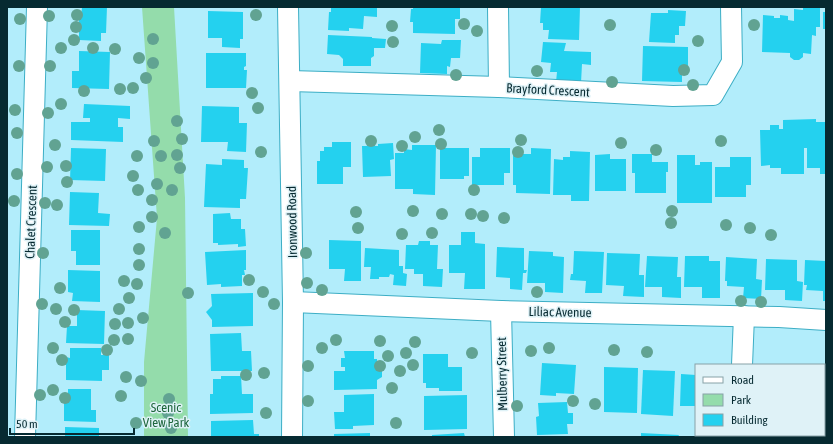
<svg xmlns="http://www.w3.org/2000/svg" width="833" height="444" font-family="'Asap Condensed',sans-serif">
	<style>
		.green { fill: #94dcab }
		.building { fill: #24d1ef }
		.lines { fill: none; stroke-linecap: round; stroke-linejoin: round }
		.minor-casing { stroke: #3daec5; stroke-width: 22 }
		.minor { stroke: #fff; stroke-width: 20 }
		.tree { fill: #61a392 }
		.labels { text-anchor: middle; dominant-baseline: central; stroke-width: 3; stroke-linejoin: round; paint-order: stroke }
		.street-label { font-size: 13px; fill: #062a31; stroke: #dff2f7 }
		.park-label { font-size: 13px; fill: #1f673d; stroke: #dff2f7 }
	</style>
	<rect width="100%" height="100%" fill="#b2edfb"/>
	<polygon class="green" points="142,7 174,7 185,198 188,437 144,437 144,362 157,218"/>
	<g class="building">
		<polygon points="82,7 107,7 106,33 101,33 101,41 79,40 79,19 81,19"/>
		<polygon points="331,7 377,7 377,17 364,16 363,29 349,28 349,31 328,30 329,12 331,12"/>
		<polygon points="413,7 460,7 460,19 455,19 455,34 413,33 413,22 410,22 411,9 413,9"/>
		<polygon points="541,7 580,7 579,40 548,39 549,30 543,30 543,23 540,23"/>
		<polygon points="803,7 820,8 820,27 816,27 816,36 812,35 811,54 803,53 803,57 799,60 794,60 790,57 790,53 762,52 763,15 774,16 774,18 780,18 780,15 788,16 788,20 794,21 794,9 803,10"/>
		<polygon points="668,10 686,11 685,26 679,26 679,35 675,35 675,43 649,42 651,13 668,13"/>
		<polygon points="208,11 243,12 243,39 240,39 240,48 222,47 222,38 208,38"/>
		<rect x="823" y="12" width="3" height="17"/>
		<polygon points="328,35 372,37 372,38 386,39 385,48 374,48 374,56 371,58 371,66 343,66 343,59 339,55 327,54"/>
		<polygon points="442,40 461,40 460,58 451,58 450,67 447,66 447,74 420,73 421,43 441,44"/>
		<polygon points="543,42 566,43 564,51 591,52 591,65 582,64 581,83 556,82 557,72 550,72 551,63 541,62"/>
		<polygon points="643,46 688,47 688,67 682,67 682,82 642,81"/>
		<polygon points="79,51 110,52 109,89 72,88 72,71 79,71"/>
		<polygon points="206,53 246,53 246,66 244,67 244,70 247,70 246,88 206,88"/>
		<polygon points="84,104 130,106 130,119 118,118 118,127 123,127 123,142 71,140 71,122 90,122 90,118 83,118"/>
		<polygon points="202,106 239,107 239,123 247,123 246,152 227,151 228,142 201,142"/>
		<polygon points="816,119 816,122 826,122 826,174 820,174 820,168 807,168 807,148 804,148 804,174 781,174 781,168 770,168 770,165 761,166 760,130 770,130 770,125 779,125 779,129 783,129 783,120"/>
		<polygon points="332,142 351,142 351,167 343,167 343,184 317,184 317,161 320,161 320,151 324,151 324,147 332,147"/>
		<polygon points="393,143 394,159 390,160 391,176 363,177 362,146 378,146 378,144"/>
		<polygon points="412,145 436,145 435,195 413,194 413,189 395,189 395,153 404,153 404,149 412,150"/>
		<polygon points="71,148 106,149 105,181 70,180"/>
		<polygon points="440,148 469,148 469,176 464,176 464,179 440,179"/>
		<polygon points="480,148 510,148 510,173 504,173 504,185 472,185 472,157 480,157"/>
		<polygon points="531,148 551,149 550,194 516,193 516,185 513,185 513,154 531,154"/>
		<polygon points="570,151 590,152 589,201 571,201 571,195 553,195 554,159 563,160 563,157 570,157"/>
		<polygon points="610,154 610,159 626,159 626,191 595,191 595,155"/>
		<polygon points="632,154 652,154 652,162 668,162 668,172 666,172 666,193 635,193 635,173 632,173"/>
		<polygon points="677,155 695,155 695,165 700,165 700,162 712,162 712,203 677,203"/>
		<polygon points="730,157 751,157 751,185 746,185 746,197 715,197 715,167 730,167"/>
		<polygon points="222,159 244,160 244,168 248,168 246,199 240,199 240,208 204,207 206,164 222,165"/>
		<polygon points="70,192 99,193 98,213 110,214 109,226 69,225"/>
		<polygon points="230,213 231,219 241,219 241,229 245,229 246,246 238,247 238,244 218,245 218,243 213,243 213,214"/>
		<polygon points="71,230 100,230 100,265 76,265 76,251 71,251"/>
		<polygon points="461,232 475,232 475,243 485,244 485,289 464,289 465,273 449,273 449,245 461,245"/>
		<polygon points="329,240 361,241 361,281 344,281 345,269 329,269"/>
		<polygon points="419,241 430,241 430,245 438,245 437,269 443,269 442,287 423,286 423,274 414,274 414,269 405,269 406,245 418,245"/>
		<polygon points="497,247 524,248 524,270 527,270 526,273 523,273 522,290 510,289 510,278 496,277"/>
		<polygon points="365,248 399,250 399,266 403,266 403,273 407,274 406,286 393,285 394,275 390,274 389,277 379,277 379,279 370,279 371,267 364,267"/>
		<polygon points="246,250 246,270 244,270 245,275 242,275 242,286 221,287 221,284 207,285 205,252"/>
		<polygon points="529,251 553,252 553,256 564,257 563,293 545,292 545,283 527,283"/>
		<polygon points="574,251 604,252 602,293 585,293 586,281 570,280 571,274 573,274"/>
		<polygon points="607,253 640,254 639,275 644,275 644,297 623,296 624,286 606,285"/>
		<polygon points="647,256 678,257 677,277 681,277 681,298 662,297 662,287 645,287"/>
		<polygon points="685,256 709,256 709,261 720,261 720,298 702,298 702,287 684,287"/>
		<polygon points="726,257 757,259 756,279 762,280 761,299 743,298 744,287 727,286 727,281 725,281"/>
		<polygon points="766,259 797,260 797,281 803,282 802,301 785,300 785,290 765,290"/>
		<polygon points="805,260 826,261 826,301 823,301 823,291 806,290 807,285 804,285"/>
		<polygon points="68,270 100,271 100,302 72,301 73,293 68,292"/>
		<polygon points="253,293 253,326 212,327 212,320 206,312 212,306 211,294"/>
		<polygon points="77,310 105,311 104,344 66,343 67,326 77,326"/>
		<polygon points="241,333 242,351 251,351 252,371 211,371 210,334"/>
		<polygon points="70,348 101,348 101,355 109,355 109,370 102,370 102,381 66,380 66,357 70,358"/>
		<polygon points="344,351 374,351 374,359 377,359 377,368 382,370 382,377 377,380 377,389 334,390 334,371 345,371 345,367 341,367 341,358 345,358"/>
		<polygon points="423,354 448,354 448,367 462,367 462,391 439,391 439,388 426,388 426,383 423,383"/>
		<polygon points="542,363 576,365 574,394 556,393 556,396 540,395"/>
		<polygon points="604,367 638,368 637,413 604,412"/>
		<polygon points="643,370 675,371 673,416 641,414"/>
		<polygon points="681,374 696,375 696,406 680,406"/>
		<polygon points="221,376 241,376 242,394 253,394 253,413 210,414 210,394 213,394 213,379 221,379"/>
		<rect x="824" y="379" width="2" height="37"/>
		<polygon points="68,389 91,389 91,410 96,410 96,422 64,421 64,402 68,402"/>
		<polygon points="374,394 374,425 353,426 353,429 335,429 334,412 344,412 344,395"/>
		<polygon points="467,395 467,429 424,430 424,396"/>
		<polygon points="567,402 568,413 573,413 573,424 567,424 568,434 537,435 536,417 539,416 538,403"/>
		<polygon points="253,420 254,434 259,434 259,437 211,437 211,421"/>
		<polygon points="65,427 99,428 99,437 65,437"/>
		<polygon points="370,433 370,437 334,437 334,434"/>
		<polygon points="464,433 465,437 432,437 432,435"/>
		<polygon points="641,433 679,435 678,437 641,437"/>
	</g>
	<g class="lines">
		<g class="minor-casing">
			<g id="minor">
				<polyline points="288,7 293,302 292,437"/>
				<polyline points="498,7 499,87"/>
				<polyline points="290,81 499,87 673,96 713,95 732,62 731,7"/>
				<polyline points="293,302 501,311 779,317 826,320"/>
				<polyline points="501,311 504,437"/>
				<polyline points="742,365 744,316"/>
				<polyline points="25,437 37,7"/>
				<polyline points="739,437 740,435"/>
			</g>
		</g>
		<use href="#minor" class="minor"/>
	</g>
	<g class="tree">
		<circle cx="77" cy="15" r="6"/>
		<circle cx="256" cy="15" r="6"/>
		<circle cx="49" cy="16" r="6"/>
		<circle cx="20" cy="19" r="6"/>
		<circle cx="464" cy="24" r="6"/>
		<circle cx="610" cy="25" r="6"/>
		<circle cx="754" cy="25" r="6"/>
		<circle cx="392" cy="26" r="6"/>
		<circle cx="76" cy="27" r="6"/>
		<circle cx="477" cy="31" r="6"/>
		<circle cx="153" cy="39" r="6"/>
		<circle cx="74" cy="40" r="6"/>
		<circle cx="698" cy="41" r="6"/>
		<circle cx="393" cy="42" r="6"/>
		<circle cx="61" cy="48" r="6"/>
		<circle cx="93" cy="48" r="6"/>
		<circle cx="115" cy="49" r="6"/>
		<circle cx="139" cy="58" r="6"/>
		<circle cx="153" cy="63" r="6"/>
		<circle cx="19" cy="66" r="6"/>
		<circle cx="50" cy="66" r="6"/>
		<circle cx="684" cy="70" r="6"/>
		<circle cx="537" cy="71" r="6"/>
		<circle cx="456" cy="75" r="6"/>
		<circle cx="146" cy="78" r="6"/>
		<circle cx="612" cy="82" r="6"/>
		<circle cx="693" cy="85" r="6"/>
		<circle cx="133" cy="88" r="6"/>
		<circle cx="120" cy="89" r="6"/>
		<circle cx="84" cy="91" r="6"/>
		<circle cx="252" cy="93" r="6"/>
		<circle cx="61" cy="104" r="6"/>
		<circle cx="258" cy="108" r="6"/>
		<circle cx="15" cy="110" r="6"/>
		<circle cx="48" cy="113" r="6"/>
		<circle cx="177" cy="121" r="6"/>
		<circle cx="439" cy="130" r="6"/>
		<circle cx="17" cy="133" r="6"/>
		<circle cx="415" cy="137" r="6"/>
		<circle cx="182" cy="139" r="6"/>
		<circle cx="521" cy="140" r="6"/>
		<circle cx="154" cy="141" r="6"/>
		<circle cx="371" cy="141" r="6"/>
		<circle cx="721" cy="141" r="6"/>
		<circle cx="621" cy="143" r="6"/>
		<circle cx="441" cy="144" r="6"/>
		<circle cx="55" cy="145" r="6"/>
		<circle cx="402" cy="146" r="6"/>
		<circle cx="656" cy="150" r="6"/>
		<circle cx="261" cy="152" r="6"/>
		<circle cx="518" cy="152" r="6"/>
		<circle cx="177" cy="155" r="6"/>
		<circle cx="137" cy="156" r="6"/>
		<circle cx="161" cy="156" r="6"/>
		<circle cx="66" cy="166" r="6"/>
		<circle cx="47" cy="167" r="6"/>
		<circle cx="180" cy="168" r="6"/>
		<circle cx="17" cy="174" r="6"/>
		<circle cx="133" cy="176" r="6"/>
		<circle cx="67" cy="182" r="6"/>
		<circle cx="157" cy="184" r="6"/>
		<circle cx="138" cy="190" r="6"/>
		<circle cx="172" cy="190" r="6"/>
		<circle cx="474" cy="190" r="6"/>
		<circle cx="152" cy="200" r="6"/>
		<circle cx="14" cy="201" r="6"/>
		<circle cx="45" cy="203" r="6"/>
		<circle cx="57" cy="205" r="6"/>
		<circle cx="413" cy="211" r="6"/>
		<circle cx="672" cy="211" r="6"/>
		<circle cx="356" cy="212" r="6"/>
		<circle cx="442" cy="214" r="6"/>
		<circle cx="471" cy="214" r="6"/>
		<circle cx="483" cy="216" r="6"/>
		<circle cx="152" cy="217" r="6"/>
		<circle cx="504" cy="218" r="6"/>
		<circle cx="671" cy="223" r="6"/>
		<circle cx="726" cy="225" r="6"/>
		<circle cx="139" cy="227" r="6"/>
		<circle cx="358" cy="228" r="6"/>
		<circle cx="750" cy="228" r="6"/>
		<circle cx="165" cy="233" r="6"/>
		<circle cx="432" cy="233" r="6"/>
		<circle cx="402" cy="234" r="6"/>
		<circle cx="771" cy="235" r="6"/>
		<circle cx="139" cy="249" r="6"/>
		<circle cx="43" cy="253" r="6"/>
		<circle cx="306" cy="253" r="6"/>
		<circle cx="139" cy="265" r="6"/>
		<circle cx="249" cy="280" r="6"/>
		<circle cx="124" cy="281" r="6"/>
		<circle cx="307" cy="283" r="6"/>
		<circle cx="137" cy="284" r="6"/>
		<circle cx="60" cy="288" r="6"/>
		<circle cx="322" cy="290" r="6"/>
		<circle cx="263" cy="292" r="6"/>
		<circle cx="537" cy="292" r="6"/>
		<circle cx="188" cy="293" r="6"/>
		<circle cx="129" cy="298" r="6"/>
		<circle cx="741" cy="301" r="6"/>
		<circle cx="761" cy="302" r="6"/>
		<circle cx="42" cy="304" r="6"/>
		<circle cx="274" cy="304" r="6"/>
		<circle cx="56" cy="309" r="6"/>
		<circle cx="119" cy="309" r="6"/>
		<circle cx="74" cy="310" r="6"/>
		<circle cx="143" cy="318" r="6"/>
		<circle cx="65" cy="322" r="6"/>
		<circle cx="128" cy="323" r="6"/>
		<circle cx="115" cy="324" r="6"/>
		<circle cx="128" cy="339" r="6"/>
		<circle cx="114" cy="340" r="6"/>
		<circle cx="336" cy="340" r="6"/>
		<circle cx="380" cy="341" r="6"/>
		<circle cx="415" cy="342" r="6"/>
		<circle cx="53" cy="348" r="6"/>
		<circle cx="322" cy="348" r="6"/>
		<circle cx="549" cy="348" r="6"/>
		<circle cx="107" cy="350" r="6"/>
		<circle cx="614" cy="350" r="6"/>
		<circle cx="531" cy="351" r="6"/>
		<circle cx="647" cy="352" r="6"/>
		<circle cx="406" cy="353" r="6"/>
		<circle cx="472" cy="353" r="6"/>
		<circle cx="388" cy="356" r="6"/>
		<circle cx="62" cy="360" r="6"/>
		<circle cx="413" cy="365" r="6"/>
		<circle cx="308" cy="366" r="6"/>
		<circle cx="380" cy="366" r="6"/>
		<circle cx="400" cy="371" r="6"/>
		<circle cx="264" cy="373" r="6"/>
		<circle cx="246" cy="375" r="6"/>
		<circle cx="126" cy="377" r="6"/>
		<circle cx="141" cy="381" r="6"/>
		<circle cx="392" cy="388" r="6"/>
		<circle cx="53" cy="390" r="6"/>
		<circle cx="40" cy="395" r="6"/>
		<circle cx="121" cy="396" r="6"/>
		<circle cx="65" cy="398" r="6"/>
		<circle cx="169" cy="399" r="6"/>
		<circle cx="308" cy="401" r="6"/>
		<circle cx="573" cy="401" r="6"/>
		<circle cx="595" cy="404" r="6"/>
		<circle cx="517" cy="406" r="6"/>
		<circle cx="168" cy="413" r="6"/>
		<circle cx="266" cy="413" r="6"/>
		<circle cx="136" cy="423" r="6"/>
		<circle cx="396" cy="423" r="6"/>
		<circle cx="171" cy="428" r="6"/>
	</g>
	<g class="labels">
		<g class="street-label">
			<text transform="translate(548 90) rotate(3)">Brayford Crescent</text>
			<text transform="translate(31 222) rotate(-88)">Chalet Crescent</text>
			<text transform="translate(292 222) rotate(-91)">Ironwood Road</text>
			<text transform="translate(560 312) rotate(1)">Liliac Avenue</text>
			<text transform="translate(502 374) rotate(-91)">Mulberry Street</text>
		</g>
		<g class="park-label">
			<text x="166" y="407">Scenic<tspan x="166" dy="15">View Park</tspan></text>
		</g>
	</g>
	<rect width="833" height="444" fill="none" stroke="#062a31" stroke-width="16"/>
	<rect x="695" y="364" width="130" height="72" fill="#dff2f7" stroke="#88a2a8"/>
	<rect x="703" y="377" width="20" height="6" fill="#ffffff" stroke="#88a2a8"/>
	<text x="731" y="384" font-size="12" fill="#062a31">Road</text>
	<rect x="703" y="394" width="20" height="12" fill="#94dcab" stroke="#88a2a8"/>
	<text x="731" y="404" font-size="12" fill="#062a31">Park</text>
	<rect x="703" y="414" width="20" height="12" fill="#24d1ef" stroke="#88a2a8"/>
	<text x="731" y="424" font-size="12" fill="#062a31">Building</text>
	<path d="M10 428v6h124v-6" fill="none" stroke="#062a31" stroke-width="2"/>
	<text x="16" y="428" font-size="12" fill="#062a31" stroke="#dff2f7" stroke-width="3" paint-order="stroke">50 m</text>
</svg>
